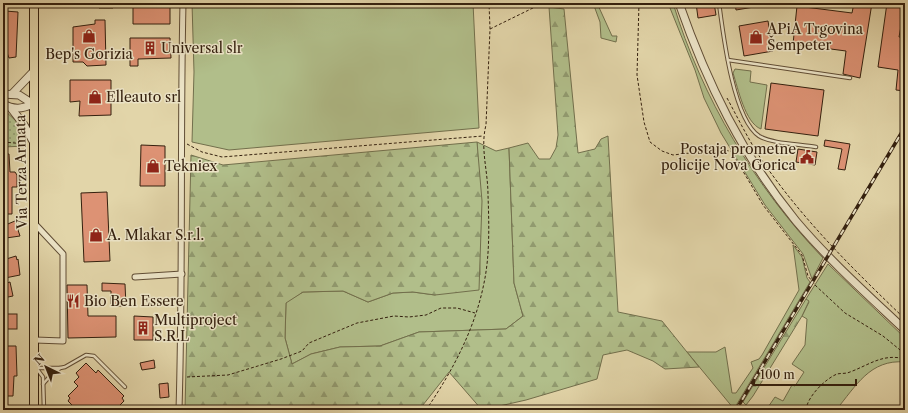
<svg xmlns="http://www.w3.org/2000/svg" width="908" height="413" font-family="'Libre Caslon Text',serif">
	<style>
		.green { fill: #b1be8a; stroke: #726f4c }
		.forest { fill: url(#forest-firs); stroke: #726f4c }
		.park { fill: url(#park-dots); stroke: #726f4c }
		.building { fill: #dd9274; stroke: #34200e }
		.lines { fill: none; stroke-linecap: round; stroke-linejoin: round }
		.service-casing { stroke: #604d35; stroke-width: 4.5 }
		.minor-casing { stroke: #604d35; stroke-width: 7 }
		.tertiary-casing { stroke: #604d35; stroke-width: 9 }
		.primary-casing { stroke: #34200e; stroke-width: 10 }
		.path { stroke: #34200e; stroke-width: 1; stroke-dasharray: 3 2; stroke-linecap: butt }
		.service { stroke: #ece4c7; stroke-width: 2.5 }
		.minor { stroke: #ece4c7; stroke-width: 5 }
		.tertiary { stroke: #ece4c7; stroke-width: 7 }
		.primary { stroke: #e2d5a9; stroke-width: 8 }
		.rail-casing { stroke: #34200e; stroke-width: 3.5 }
		.rail { stroke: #ece4c7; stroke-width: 2; stroke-dasharray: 6; stroke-linecap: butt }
		.labels { text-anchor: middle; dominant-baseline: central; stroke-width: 3; stroke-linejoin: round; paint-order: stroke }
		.poi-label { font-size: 14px; fill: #34200e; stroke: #ece4c7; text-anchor: start }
		.street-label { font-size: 14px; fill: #34200e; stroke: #ece4c7 }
	</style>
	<defs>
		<pattern id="forest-firs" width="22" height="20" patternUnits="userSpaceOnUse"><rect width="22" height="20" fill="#b1be8a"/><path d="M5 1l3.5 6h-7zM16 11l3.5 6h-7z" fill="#919a6f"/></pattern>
		<pattern id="park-dots" width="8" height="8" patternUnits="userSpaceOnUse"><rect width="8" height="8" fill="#b1be8a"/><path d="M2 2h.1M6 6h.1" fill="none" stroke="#919a6f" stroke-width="1.8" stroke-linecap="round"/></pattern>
	</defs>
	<rect width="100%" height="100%" fill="#e2d5a9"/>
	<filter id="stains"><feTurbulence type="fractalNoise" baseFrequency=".005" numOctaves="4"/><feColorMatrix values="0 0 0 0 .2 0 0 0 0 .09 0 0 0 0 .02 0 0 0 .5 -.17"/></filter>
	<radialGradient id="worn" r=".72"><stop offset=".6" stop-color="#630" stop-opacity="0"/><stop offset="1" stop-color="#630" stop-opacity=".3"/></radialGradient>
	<g class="green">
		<polygon points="192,3 473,3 479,128 229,150 192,142 194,72"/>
		<polygon points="593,3 597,3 612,36 617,36 616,42 601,38 600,22"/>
		<path d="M668,3H673C702,98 755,187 823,258L812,279L803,254L765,205L721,133L704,98L695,70Z"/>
		<path d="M735,69L751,71L750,82L767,85L761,129C745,123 738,88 733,73Z"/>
		<polygon points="477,142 496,151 509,148 514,283 523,316 506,329 419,332 380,346 340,347 311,354 292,364 285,338 286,302 303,292 343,291 368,302 393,293 413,292 435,295 480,275"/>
		<polygon points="793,245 802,257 807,278 810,282 734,409 687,352 716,352 725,347 732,393 736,393 753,368 751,362 759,359 762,355 799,290"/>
		<path d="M828,264L905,338V362C870,359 856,386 836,410H766L775,397L783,401L792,385L795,386L804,372L792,364L805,345L807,319L802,316L809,302L806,299Z"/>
	</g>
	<g class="forest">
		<polygon points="549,7 564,9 578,153 595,149 601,139 608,136 618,312 662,321 699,367 665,369 653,361 627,350 603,355 597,379 526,400 482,410 449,372 419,410 185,410 191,155 223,165 477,142 482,201 479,290 435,295 413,292 393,293 368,302 343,291 303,292 286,303 285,338 292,364 311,354 340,347 380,346 419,332 506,329 523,316 514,283 509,148 528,143 539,159 550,159 556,148 558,135"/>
		<polygon points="806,299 809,301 802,316 753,396 746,405 743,402"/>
	</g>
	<polygon class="park" points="3,109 16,121 26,146 3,147"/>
	<g class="building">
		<polygon points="98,3 113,3 113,8 99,8"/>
		<polygon points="133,3 163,3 163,6 170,6 170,24 133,24"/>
		<polygon points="696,3 714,3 716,15 698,18"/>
		<polygon points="735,3 760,3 760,6 736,10"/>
		<polygon points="854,3 872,3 860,78 843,74 846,51 793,44 797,6 852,13"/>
		<polygon points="887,3 904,3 905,7 905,22 902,21 899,37 903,37 903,40 905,40 905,91 896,90 898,70 878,67"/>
		<polygon points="5,11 18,12 16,57 9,58 6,50 3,51 3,18 5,18"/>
		<polygon points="95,20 105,20 106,65 87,66 83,62 73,62 73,27 95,24"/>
		<polygon points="768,21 773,51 744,56 739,26"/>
		<polygon points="130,38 170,38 171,58 138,59 138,66 130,66"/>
		<polygon points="70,80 111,80 111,115 79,116 80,101 70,102"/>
		<polygon points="771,83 824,90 818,136 765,129"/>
		<polygon points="825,140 850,144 845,170 838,169 842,149 824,146"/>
		<polygon points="141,145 165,146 165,186 140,186"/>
		<polygon points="798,149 817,152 815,165 796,162"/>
		<polygon points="3,154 9,154 10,172 15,172 17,175 17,187 12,187 12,214 3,214"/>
		<polygon points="107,192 110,261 84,262 81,193"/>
		<polygon points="15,221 20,236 6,238 3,226"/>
		<polygon points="16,256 17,260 18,259 20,275 5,278 3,260"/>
		<polygon points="10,282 13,296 3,298 3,284"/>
		<polygon points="102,283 125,284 126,306 114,306 111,304 111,291 102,291"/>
		<polygon points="67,285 87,285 88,316 116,316 116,337 68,338"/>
		<rect x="4" y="314" width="13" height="15"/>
		<polygon points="134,316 153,317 153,340 134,340"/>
		<polygon points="4,346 16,346 17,376 14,376 13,396 3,396"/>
		<polygon points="154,360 155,368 142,370 140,363"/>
		<polygon points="86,363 96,373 98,370 124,396 122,398 124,401 115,410 77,410 68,401 70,398 68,396 78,386 74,382 79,377 76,373"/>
		<polygon points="168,383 169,397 160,398 159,384"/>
	</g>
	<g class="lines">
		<g class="service-casing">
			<g id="service">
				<path d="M719,3C723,33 733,119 759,136C772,144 800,144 816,147"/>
				<polyline points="728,60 850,78"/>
				<polyline points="36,368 60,368 51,375 43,384"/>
				<polyline points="60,368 65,367 86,355 94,356 125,387"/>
				<polyline points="37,369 43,377 44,410"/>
			</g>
		</g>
		<g class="minor-casing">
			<g id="minor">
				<polyline points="35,224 63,254 63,341 35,340"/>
				<polyline points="135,277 182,274"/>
				<path d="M179,410C183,274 180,139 183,3"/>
			</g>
		</g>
		<g class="tertiary-casing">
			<g id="tertiary">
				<path d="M679,3C707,83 742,155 796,221C829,260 868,295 905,330"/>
				<polyline points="3,94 19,95 33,104"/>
				<polyline points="12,94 34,71"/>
				<path d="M3,104C14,110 22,109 33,104"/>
				<polyline points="11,108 24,125 34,143"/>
			</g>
		</g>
		<g class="primary-casing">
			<polyline id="primary" points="34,3 34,410"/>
		</g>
		<g class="path">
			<polyline points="639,3 637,75 644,122 650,142 662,151 673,155 715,150 731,151 763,205 802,255 808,276 816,286 845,313 883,336 905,354"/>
			<polyline points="490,29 537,6 550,3"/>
			<path d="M727,98C740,122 752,147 768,169C808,225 856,272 905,319"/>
			<polyline points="3,142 26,144"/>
			<polyline points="187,144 202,152 222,157 483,136"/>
			<polyline points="187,377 228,375 281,359 302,351 309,343 357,323 394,316 409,317 426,315 441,308 457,308 475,313"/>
			<path d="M426,410C452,372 475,329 484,283C490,255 489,223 488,195C488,171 480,148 486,125L490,29L489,3"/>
			<path d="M806,410C807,397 825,379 837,374C841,373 846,374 850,372C869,365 883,353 905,359"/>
		</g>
		<use href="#service" class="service"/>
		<use href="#minor" class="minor"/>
		<use href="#tertiary" class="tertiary"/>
		<use href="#primary" class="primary"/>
		<g class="rail-casing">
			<polyline id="rail" points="736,410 905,127"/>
		</g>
		<use href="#rail" class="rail"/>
	</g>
	<defs>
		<g id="shop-bare" transform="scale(1.08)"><path d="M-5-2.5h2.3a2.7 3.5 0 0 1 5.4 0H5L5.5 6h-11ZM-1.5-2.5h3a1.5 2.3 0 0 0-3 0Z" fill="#8f2418" stroke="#ece4c7" stroke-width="2.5" paint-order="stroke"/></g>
		<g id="building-bare" transform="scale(1.08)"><path d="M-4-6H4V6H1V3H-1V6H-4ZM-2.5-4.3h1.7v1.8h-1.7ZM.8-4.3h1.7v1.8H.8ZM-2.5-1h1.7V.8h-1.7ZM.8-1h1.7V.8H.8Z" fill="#8f2418" stroke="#ece4c7" stroke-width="2.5" paint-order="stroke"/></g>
		<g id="civic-bare" transform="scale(1.08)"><path d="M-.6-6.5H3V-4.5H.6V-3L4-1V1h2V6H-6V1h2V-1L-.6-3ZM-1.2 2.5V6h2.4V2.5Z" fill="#8f2418" stroke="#ece4c7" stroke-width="2.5" paint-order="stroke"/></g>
		<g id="restaurant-bare" transform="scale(1.08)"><path d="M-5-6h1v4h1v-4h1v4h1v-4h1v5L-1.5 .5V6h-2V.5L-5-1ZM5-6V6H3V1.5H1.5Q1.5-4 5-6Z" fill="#8f2418" stroke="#ece4c7" stroke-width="2.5" paint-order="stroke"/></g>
	</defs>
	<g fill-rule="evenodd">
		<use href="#shop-bare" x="89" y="36"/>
		<use href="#shop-bare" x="756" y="37"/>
		<use href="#building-bare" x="150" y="48"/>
		<use href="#shop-bare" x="95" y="97"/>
		<use href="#civic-bare" x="807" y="157"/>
		<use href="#shop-bare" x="153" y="166"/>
		<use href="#shop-bare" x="96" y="235"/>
		<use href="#restaurant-bare" x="73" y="301"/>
		<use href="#building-bare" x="143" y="328"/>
	</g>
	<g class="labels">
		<g class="poi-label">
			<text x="767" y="29">APiA Trgovina<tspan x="767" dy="16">Šempeter</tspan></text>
			<text x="161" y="48">Universal slr</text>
			<text x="89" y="54" text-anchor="middle">Bep's Gorizia</text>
			<text x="106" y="97">Elleauto srl</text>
			<text x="796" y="149" text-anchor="end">Postaja prometne<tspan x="796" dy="16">policije Nova Gorica</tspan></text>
			<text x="164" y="166">Tekniex</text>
			<text x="107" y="235">A. Mlakar S.r.l.</text>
			<text x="84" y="301">Bio Ben Essere</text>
			<text x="154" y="320">Multiproject<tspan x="154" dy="16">S.R.L</tspan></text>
		</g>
		<g class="street-label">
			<text transform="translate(21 172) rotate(-91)">Via Terza Armata</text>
		</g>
	</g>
	<rect width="908" height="413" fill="none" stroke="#e2d5a9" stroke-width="16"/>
	<rect x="4" y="4" width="900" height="405" fill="none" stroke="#34200e" stroke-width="2"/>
	<rect x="8" y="8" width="892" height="397" fill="none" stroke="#34200e"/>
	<g transform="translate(46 367) rotate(317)" stroke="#ece4c7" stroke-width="3" paint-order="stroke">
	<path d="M0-3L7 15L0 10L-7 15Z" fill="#34200e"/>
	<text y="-6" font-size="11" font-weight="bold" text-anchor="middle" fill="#34200e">N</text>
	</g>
	<path d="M754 379v6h102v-6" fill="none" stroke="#34200e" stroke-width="2"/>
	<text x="760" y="379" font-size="12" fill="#34200e" stroke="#ece4c7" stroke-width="3" paint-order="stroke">100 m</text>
	<rect width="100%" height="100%" filter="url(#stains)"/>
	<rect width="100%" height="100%" fill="url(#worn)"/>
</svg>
